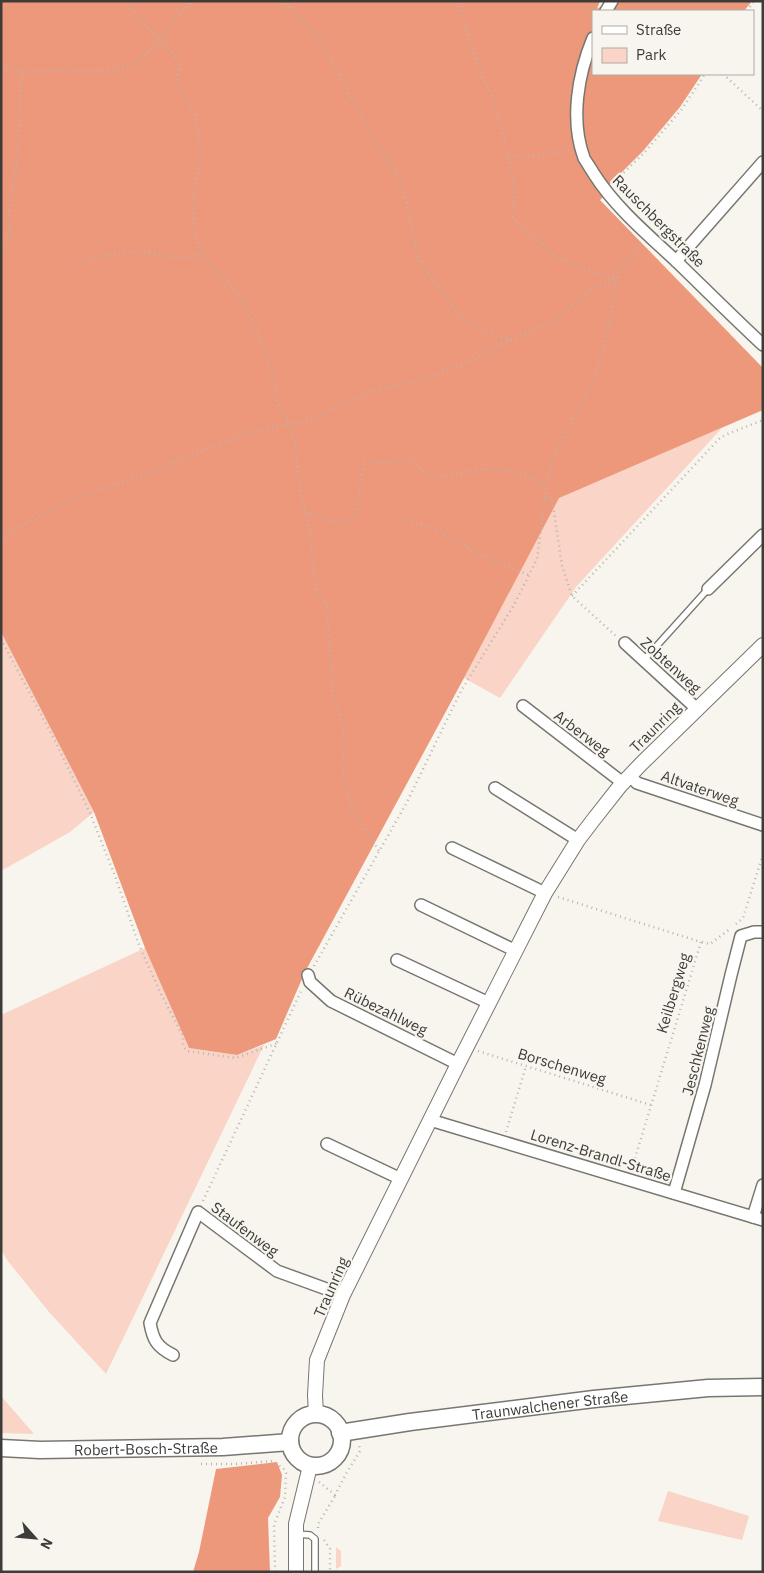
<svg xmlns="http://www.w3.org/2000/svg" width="764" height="1573" font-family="'IBM Plex Sans',sans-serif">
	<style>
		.green { fill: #f9d4c7 }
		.forest { fill: #ed987b }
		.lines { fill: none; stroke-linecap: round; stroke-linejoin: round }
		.service-casing { stroke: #787670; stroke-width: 8 }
		.minor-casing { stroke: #787670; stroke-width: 14 }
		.tertiary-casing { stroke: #787670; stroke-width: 16 }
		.secondary-casing { stroke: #787670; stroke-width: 19 }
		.path { stroke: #b7b5b0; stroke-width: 2.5; stroke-dasharray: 1 4; stroke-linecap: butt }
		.service { stroke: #fff; stroke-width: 5.5 }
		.minor { stroke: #fff; stroke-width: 11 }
		.tertiary { stroke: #fff; stroke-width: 14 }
		.secondary { stroke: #fff; stroke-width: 16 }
		.labels { text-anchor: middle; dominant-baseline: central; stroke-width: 4.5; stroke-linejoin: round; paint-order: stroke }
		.street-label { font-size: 15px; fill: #3d3c3a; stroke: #f8f5ee }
	</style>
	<rect width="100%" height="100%" fill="#f8f5ee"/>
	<g class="green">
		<polygon points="722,428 576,587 500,698 464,678 559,497"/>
		<polygon points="1,632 94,812 70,832 1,871"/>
		<polygon points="145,948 189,1048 237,1055 264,1045 106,1374 49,1312 7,1260 1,1249 1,1015"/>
		<polygon points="1,1396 34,1434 1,1433"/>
		<polygon points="668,1491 749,1516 742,1540 658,1521"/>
		<polygon points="336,1547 341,1551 341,1566 336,1569"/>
	</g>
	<g class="forest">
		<polygon points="1,1 600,1 597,9 610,1 752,1 744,11 593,11 593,74 702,74 680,107 643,151 604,190 607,193 600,200 763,368 763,410 559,498 464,678 305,972 276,1039 237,1055 189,1048 145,948 94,812 1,632"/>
		<polygon points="277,1462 282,1475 280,1497 268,1518 270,1572 193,1572 199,1552 216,1469"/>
	</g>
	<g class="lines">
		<g class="service-casing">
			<g id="service">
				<polyline points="644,660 708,589"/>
				<polyline points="296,1534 310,1535 315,1539 315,1572"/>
			</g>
		</g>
		<g class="minor-casing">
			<g id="minor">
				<polyline points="606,11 612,1"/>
				<path d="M593,38C578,74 570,120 584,158C587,163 591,169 594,174C615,207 646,233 675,260C704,288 733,317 763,345"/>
				<polyline points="676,261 763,162"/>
				<polyline points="708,589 763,535"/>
				<polyline points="625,643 697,709"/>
				<polyline points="523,706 623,783"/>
				<polyline points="630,776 637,783 763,825"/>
				<polyline points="495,788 578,840"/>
				<polyline points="452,848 545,893"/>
				<polyline points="421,905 516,951"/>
				<polyline points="397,960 489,1003"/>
				<polyline points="308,975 310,982 331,1001 458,1064"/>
				<polyline points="430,1120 763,1220"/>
				<polyline points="327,1144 401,1179"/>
				<polyline points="674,1193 705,1085 731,975 741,936 754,932 763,932"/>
				<polyline points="753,1217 763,1185"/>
				<path d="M173,1355C157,1347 153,1340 150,1323L198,1212L277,1271L343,1295"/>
			</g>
		</g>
		<g class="tertiary-casing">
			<g id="tertiary">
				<polyline points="316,1414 315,1395 317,1360 343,1295 458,1064 545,893 578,840 594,819 620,786 642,763 763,645"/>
				<polyline points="296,1572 296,1524 310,1466"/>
			</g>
		</g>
		<g class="secondary-casing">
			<g id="secondary">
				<circle cx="316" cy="1440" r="26"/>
				<path id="s1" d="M340,1433L410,1422L594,1399L708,1388L763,1387"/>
				<path id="s2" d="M1,1448L40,1450L223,1447L290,1442"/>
			</g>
		</g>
		<g class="path">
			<polyline points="124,1 180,62 176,82 194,113 201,150 194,197 195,239 203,254 238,294 256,329 265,350 276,388 277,401 287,419 295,442 299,485 311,539 315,588 327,606 333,695 343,725 344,748 343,777 352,809 379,851"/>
			<polyline points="159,1 178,1"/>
			<polyline points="281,1 294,11 312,28 329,55 365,124 394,169 405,194 418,257 435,283 460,315 485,333 511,339 533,331 556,319 590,290 617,279"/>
			<polyline points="457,1 482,76 495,103 513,177 515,195 513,217 523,229 534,236 556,257 594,273 616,279"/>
			<polyline points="747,11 754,1"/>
			<polyline points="1,68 22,72"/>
			<polyline points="723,74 763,111"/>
			<path d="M508,156C527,158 552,154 570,149"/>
			<polyline points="613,183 644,153 682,109 705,74"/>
			<polyline points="1,247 11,235 9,213 16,169 22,72 53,70 106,71 131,66 160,41 168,27 192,1"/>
			<path d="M75,263C96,258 119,251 141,252C164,253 179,262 203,254"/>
			<polyline points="545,497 552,498 562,566 572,596 617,637"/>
			<path d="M305,513C320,514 332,523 348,523C363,503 357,498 361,477C362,470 364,468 363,461C372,460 380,464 388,463C395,463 401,458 409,458C415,464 421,472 430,475C445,480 462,472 476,470C501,466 526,473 547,486"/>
			<polyline points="407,519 428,528 442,530 448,538 462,542 473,552 529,575"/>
			<polyline points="1,540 13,531 65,502 126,481 249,432 305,421 375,390 414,382 469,362 511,339"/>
			<polyline points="572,596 719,439 725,435 763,420"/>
			<polyline points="1,639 52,735 90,813 115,876 139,945 160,992 183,1036 183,1046 187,1051 236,1058 278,1043"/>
			<polyline points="558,897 701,942 632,1168"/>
			<polyline points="736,924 743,918 763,854"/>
			<polyline points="702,942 710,944 730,929"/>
			<polyline points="314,966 406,804 461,691 514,605 537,559 545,497 553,457 596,375 610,320 618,272 641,244"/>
			<polyline points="478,1051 651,1105"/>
			<polyline points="506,1132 526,1066"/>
			<polyline points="203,1201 301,991"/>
			<polyline points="201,1464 235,1464 273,1461 285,1470 286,1473 285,1497 274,1525 275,1572"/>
			<polyline points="319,1482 335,1495 346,1474 360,1451 359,1444"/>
			<polyline points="318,1528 318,1524 335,1496"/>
			<polyline points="324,1540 330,1549 330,1572"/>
		</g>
		<use href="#service" class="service"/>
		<use href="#minor" class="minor"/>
		<use href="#tertiary" class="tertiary"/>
		<use href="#secondary" class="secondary"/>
	</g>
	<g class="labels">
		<g class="street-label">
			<text transform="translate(659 221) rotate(45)">Rauschbergstraße</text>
			<text transform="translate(671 665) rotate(42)">Zobtenweg</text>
			<text transform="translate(655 727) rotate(-45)">Traunring</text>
			<text transform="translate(582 733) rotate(37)">Arberweg</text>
			<text transform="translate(700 788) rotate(19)">Altvaterweg</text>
			<text transform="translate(673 993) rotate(-73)">Keilbergweg</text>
			<text transform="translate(386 1011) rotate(26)">Rübezahlweg</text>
			<text transform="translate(698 1051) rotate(-76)">Jeschkenweg</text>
			<text transform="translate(562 1066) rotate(17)">Borschenweg</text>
			<text transform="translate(601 1155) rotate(17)">Lorenz-Brandl-Straße</text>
			<text transform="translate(245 1229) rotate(37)">Staufenweg</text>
			<text transform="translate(331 1287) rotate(-66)">Traunring</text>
			<text stroke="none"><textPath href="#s1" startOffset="212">Traunwalchener Straße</textPath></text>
			<text stroke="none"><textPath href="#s2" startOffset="145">Robert-Bosch-Straße</textPath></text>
		</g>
	</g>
	<rect width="764" height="1573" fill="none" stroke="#3d3c3a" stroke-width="5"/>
	<rect x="592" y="10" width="162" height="65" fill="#f8f5ee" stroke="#adaba6"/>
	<rect x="602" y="26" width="25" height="8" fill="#ffffff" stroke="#adaba6"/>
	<text x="636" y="35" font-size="15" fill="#3d3c3a">Straße</text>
	<rect x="602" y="48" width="25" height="15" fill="#f9d4c7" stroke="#adaba6"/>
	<text x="636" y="60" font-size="15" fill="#3d3c3a">Park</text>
	<g transform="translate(35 1538) rotate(117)" stroke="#f8f5ee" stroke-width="4" paint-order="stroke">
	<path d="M0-4L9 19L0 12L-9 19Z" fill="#3d3c3a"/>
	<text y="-8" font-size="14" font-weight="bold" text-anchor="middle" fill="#3d3c3a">N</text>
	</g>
</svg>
